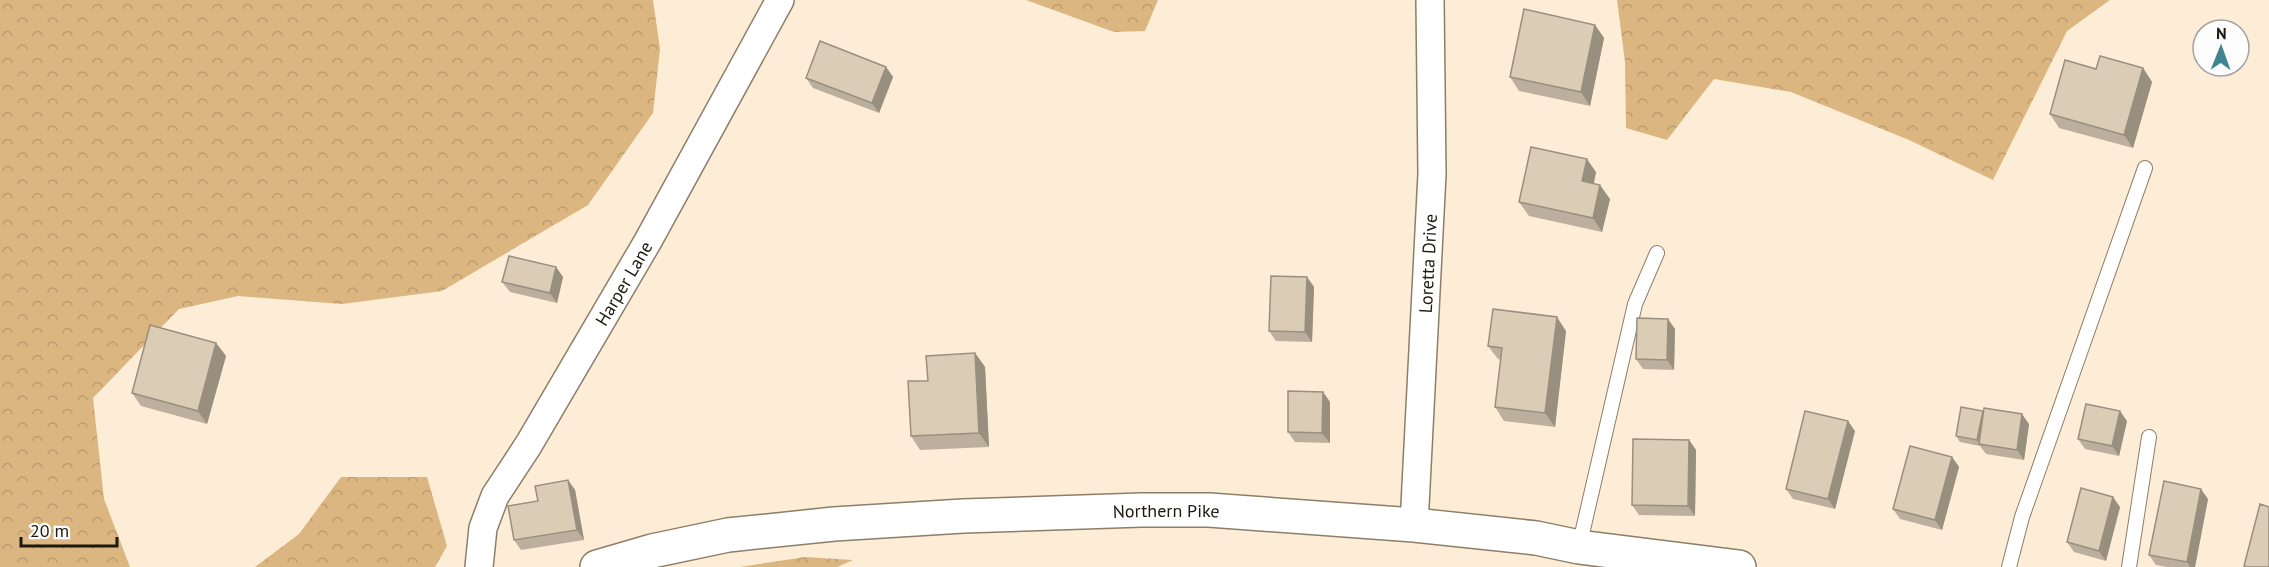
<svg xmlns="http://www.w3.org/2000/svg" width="2269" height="567" font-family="'PT Sans',sans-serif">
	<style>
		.forest { fill: url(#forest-crowns) }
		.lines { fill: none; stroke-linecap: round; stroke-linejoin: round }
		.lane-casing { stroke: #8c7e69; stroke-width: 16 }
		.street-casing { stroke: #8c7e69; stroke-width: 30 }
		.secondary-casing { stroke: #8c7e69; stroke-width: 36 }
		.lane { stroke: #fff; stroke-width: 14 }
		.street { stroke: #fff; stroke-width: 27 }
		.secondary { stroke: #fff; stroke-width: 33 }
		.wall { fill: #bcaf9d }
		.shaded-wall { fill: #998f7f }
		.building { fill: #dbccb6; stroke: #998f7f; stroke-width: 1.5 }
		.labels { text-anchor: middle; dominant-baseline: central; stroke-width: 4.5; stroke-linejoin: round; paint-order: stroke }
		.street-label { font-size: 18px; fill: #1d1810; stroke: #fdfdfd }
	</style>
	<defs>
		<pattern id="forest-crowns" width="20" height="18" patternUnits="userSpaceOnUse" patternTransform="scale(1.5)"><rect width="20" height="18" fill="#dbb680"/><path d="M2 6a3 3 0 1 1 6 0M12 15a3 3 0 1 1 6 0" fill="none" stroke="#bc9c6e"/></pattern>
	</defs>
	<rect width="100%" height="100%" fill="#fdedd7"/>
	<g class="forest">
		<polygon points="0,0 653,0 660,49 653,113 588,205 442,291 342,304 238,296 179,309 93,398 104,499 130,567 0,567"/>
		<polygon points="1026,0 1158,0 1145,31 1114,32"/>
		<polygon points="1617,0 2110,0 2067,31 1993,180 1909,140 1791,92 1714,79 1667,140 1626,128 1625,62"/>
		<polygon points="341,477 427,477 447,546 435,567 255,567 299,534"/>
		<polygon points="805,557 853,560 837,567 740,567"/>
	</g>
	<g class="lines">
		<g class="lane-casing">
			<g id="lane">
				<polyline points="1579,547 1635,304 1657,253"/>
				<polyline points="2009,567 2022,517 2145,168"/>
				<polyline points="2129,567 2149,437"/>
			</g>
		</g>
		<g class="street-casing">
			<g id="street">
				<path id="s1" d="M1414,525L1432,174L1430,0"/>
				<path id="s2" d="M479,567L483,528L495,496L529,444L648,241L780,0"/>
			</g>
		</g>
		<g class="secondary-casing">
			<g id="secondary">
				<path id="s3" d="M597,567L652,551L728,535L834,524L963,516L1141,510H1209L1414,525L1536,538L1579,547L1739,567"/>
			</g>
		</g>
		<use href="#lane" class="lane"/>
		<use href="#street" class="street"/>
		<use href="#secondary" class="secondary"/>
	</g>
	<g class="wall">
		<polygon points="1595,25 1604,38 1590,106 1519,91 1510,77"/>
		<polygon points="886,67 893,77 879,113 813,88 806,78"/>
		<polygon points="2143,68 2152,82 2133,148 2059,128 2050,114 2096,69"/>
		<polygon points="1596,172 1594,184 1610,199 1602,232 1529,216 1519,202"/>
		<polygon points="556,267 563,277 557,303 510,292 502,282"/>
		<polygon points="1307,277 1314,287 1312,342 1276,341 1269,331"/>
		<polygon points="1675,329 1674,370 1643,369 1636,359"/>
		<polygon points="1566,331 1555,427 1504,421 1495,407 1501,360 1498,359 1488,346"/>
		<polygon points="216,343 226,356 207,424 141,406 132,393"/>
		<polygon points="975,353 985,367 989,447 920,450 911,436 928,381"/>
		<polygon points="1323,392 1330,402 1330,443 1295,442 1288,432"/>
		<polygon points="1983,411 1984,412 2029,424 2024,460 1986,454 1980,446 1960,442 1956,436"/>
		<polygon points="2127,421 2119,456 2085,449 2078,439"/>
		<polygon points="1855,431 1835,509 1793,499 1786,489"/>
		<polygon points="1689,440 1696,450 1695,516 1639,515 1632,505"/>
		<polygon points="1952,457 1959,467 1942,530 1900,519 1893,509"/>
		<polygon points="568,480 575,490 584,540 521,550 514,540 538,501"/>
		<polygon points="2208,499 2195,567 2167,567 2156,565 2149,555"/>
		<polygon points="2120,507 2106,561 2074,552 2067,542"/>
	</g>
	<g class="shaded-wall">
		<polygon points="1595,25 1604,38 1590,106 1581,92"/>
		<polygon points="886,67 893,77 879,113 872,103"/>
		<polygon points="2143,68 2152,82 2133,148 2124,135"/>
		<polygon points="1587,159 1596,172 1591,195 1582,181"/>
		<polygon points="1600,185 1610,199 1602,232 1593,218"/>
		<polygon points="556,267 563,277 557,303 550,293"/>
		<polygon points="1307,277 1314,287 1312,342 1305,332"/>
		<polygon points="1557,317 1566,331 1555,427 1545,413"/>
		<polygon points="1668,319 1675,329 1674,370 1667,360"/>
		<polygon points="216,343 226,356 207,424 198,411"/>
		<polygon points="975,353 985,367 989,447 979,433"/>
		<polygon points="1323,392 1330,402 1330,443 1322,433"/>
		<polygon points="1983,411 1987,416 1980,444 1977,440"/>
		<polygon points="2120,411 2127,421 2119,456 2112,446"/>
		<polygon points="2022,414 2029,424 2024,460 2017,450"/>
		<polygon points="1848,421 1855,431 1835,509 1828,499"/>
		<polygon points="1689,440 1696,450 1695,516 1688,506"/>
		<polygon points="1952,457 1959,467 1942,530 1935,520"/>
		<polygon points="568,480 575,490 584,540 577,530"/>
		<polygon points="2201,489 2208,499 2195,567 2190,567 2187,562"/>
		<polygon points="2113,497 2120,507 2106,561 2099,551"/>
	</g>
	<g class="building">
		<polygon points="1524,9 1595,25 1581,92 1510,77"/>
		<polygon points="820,41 886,67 872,103 806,78"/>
		<polygon points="2100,56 2143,68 2124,135 2050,114 2065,60 2096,69"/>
		<polygon points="1531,147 1587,159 1582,181 1600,185 1593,218 1519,202"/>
		<polygon points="509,256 556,267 550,293 502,282"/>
		<polygon points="1271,276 1307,277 1305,332 1269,331"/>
		<polygon points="1493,309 1557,317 1545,413 1495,407 1502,348 1488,346"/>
		<polygon points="1637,318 1668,319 1667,360 1636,359"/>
		<polygon points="150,325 216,343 198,411 132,393"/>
		<polygon points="975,353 979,433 911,436 908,381 928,381 926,356"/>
		<polygon points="1288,391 1323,392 1322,433 1288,432"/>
		<polygon points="2086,404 2120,411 2112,446 2078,439"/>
		<polygon points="1961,407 1983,411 1977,440 1956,436"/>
		<polygon points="1984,408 2022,414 2017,450 1979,444"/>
		<polygon points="1805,411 1848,421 1828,499 1786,489"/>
		<polygon points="1633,439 1689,440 1688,506 1632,505"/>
		<polygon points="1910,446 1952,457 1935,520 1893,509"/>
		<polygon points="568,480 577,530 514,540 508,506 538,501 535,486"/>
		<polygon points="2164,481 2201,489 2187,562 2149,555"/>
		<polygon points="2081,488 2113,497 2099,551 2067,542"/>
		<polygon points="2260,504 2269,507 2269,567 2247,567 2244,566"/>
	</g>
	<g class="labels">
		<g class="street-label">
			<text stroke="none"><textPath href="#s1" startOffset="262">Loretta Drive</textPath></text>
			<text stroke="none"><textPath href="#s2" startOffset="322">Harper Lane</textPath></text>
			<text stroke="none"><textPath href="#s3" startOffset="574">Northern Pike</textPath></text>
		</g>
	</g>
	<g transform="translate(2221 48) rotate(1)"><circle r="28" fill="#fdfdfd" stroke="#a3a19e" stroke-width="1.5"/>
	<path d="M0-4.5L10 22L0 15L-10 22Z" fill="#418593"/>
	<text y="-9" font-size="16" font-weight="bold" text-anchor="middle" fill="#1d1810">N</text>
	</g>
	<path d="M21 537v9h96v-9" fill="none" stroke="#1d1810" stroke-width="3"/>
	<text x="30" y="537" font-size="18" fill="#1d1810" stroke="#fdfdfd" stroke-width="4.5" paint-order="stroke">20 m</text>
</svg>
